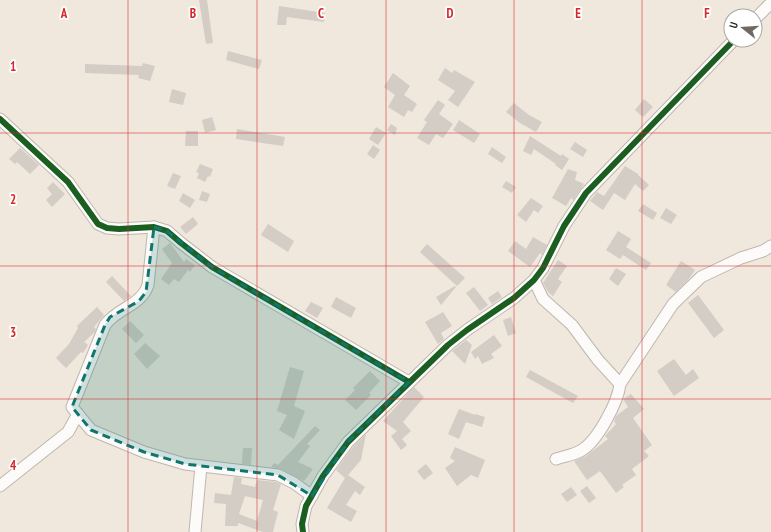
<svg xmlns="http://www.w3.org/2000/svg" width="771" height="532" font-family="'PT Sans Narrow',sans-serif">
	<style>
		.building { fill: #d4cdc5; fill-rule: evenodd }
		.lines { fill: none; stroke-linecap: round; stroke-linejoin: round }
		.street-casing { stroke: #beb7af; stroke-width: 13 }
		.street { stroke: #fdfbfa; stroke-width: 11 }
		.cycleway-casing { stroke: #fff; stroke-width: 8 }
		.cycleway { stroke: #1b5e20; stroke-width: 6 }
		.marked { fill: #0f766e; fill-opacity: 0.2; stroke: #0f766e; stroke-width: 3; stroke-dasharray: 8 5; stroke-linejoin: round }
		.grid { fill: none; stroke: #d62828; stroke-width: 1; stroke-opacity: 0.55 }
		.grid-label { font-size: 13px; text-anchor: middle; font-weight: bold; fill: #d62828; stroke: #fff; stroke-width: 3.5; stroke-linejoin: round; paint-order: stroke }
	</style>
	<rect width="100%" height="100%" fill="#f0e7dd"/>
	<g class="building">
		<polygon points="199,0 207,0 213,43 206,44"/>
		<polygon points="279,6 325,13 324,22 287,17 286,25 277,25"/>
		<polygon points="228,51 262,60 259,69 226,60"/>
		<polygon points="143,63 155,66 150,81 138,78 139,75 85,73 85,64 142,66"/>
		<polygon points="445,68 452,73 454,70 475,82 458,107 448,100 455,91 438,80"/>
		<polygon points="393,73 410,86 404,95 417,104 412,112 408,110 404,117 388,107 395,95 384,87"/>
		<polygon points="172,89 186,93 183,105 169,102"/>
		<polygon points="644,99 653,107 643,117 635,110"/>
		<polygon points="438,100 445,105 439,114 453,124 443,138 436,134 429,145 417,138 427,122 424,120"/>
		<polygon points="514,103 529,115 542,122 536,132 520,123 506,112"/>
		<polygon points="212,117 216,130 205,133 202,120"/>
		<polygon points="459,120 480,134 474,143 453,130"/>
		<polygon points="391,124 397,128 395,135 387,130"/>
		<polygon points="376,127 386,133 378,145 369,139"/>
		<polygon points="237,129 285,137 283,146 236,139"/>
		<polygon points="186,131 198,131 198,146 185,146"/>
		<polygon points="530,136 561,156 562,154 569,159 562,170 555,165 556,164 534,149 531,155 523,151"/>
		<polygon points="575,142 587,150 583,157 570,149"/>
		<polygon points="373,145 380,150 374,159 367,154"/>
		<polygon points="492,147 506,157 502,163 488,154"/>
		<polygon points="20,148 39,165 30,174 17,162 15,164 9,159"/>
		<polygon points="200,164 213,169 210,177 208,176 205,182 197,178 199,173 196,172"/>
		<polygon points="625,166 638,174 638,175 649,185 643,191 635,184 625,200 614,193 603,210 590,201 597,192 604,196"/>
		<polygon points="568,169 577,172 575,180 584,184 573,200 571,198 566,206 552,198"/>
		<polygon points="173,173 181,176 175,189 167,186"/>
		<polygon points="506,181 516,187 512,193 502,187"/>
		<polygon points="53,182 65,194 52,207 46,200 52,194 47,188"/>
		<polygon points="202,191 210,194 207,202 199,200"/>
		<polygon points="183,193 195,200 190,208 179,201"/>
		<polygon points="531,198 543,206 538,213 534,210 526,222 517,215"/>
		<polygon points="643,204 657,213 653,220 638,211"/>
		<polygon points="666,208 677,215 671,224 660,218"/>
		<polygon points="193,217 198,224 186,234 180,227"/>
		<polygon points="268,224 294,241 288,252 261,235"/>
		<polygon points="618,231 631,239 626,247 651,263 646,270 623,255 620,259 606,250"/>
		<polygon points="533,237 547,245 542,255 540,253 530,267 508,251 515,241 526,249"/>
		<polygon points="170,243 184,262 186,259 195,265 190,272 188,270 179,282 174,279 169,285 161,279 172,263 162,249"/>
		<polygon points="427,244 465,278 457,286 420,252"/>
		<polygon points="558,260 567,266 558,279 562,282 553,296 548,292 543,283"/>
		<polygon points="681,261 695,270 688,280 676,292 666,285"/>
		<polygon points="616,268 626,274 618,286 609,279"/>
		<polygon points="112,276 131,296 124,301 106,282"/>
		<polygon points="455,286 456,287 441,305 436,297"/>
		<polygon points="474,287 488,305 480,311 466,293"/>
		<polygon points="498,291 502,297 492,304 488,298"/>
		<polygon points="698,295 724,330 714,338 688,303"/>
		<polygon points="336,297 356,308 351,318 331,307"/>
		<polygon points="311,302 323,308 317,318 305,311"/>
		<polygon points="97,307 104,315 94,327 96,329 95,332 84,342 88,345 83,353 81,352 66,368 56,358 69,344 78,328 77,326"/>
		<polygon points="443,312 452,326 441,333 444,339 438,344 425,322"/>
		<polygon points="511,317 516,333 508,336 503,320"/>
		<polygon points="130,321 144,335 136,343 122,329"/>
		<polygon points="494,335 502,346 491,354 494,358 482,364 478,356 475,359 471,352"/>
		<polygon points="466,340 472,345 465,364 452,351"/>
		<polygon points="145,343 160,356 147,369 134,354"/>
		<polygon points="674,359 686,375 693,369 699,378 674,396 657,371"/>
		<polygon points="290,367 304,371 294,406 305,411 294,439 279,430 287,415 277,411"/>
		<polygon points="530,370 578,396 573,403 526,377"/>
		<polygon points="370,371 380,381 369,393 371,395 356,410 345,400 355,390 353,388"/>
		<polygon points="414,387 424,397 403,422 411,431 402,439 407,445 401,450 391,436 397,431 383,421"/>
		<polygon points="631,394 644,409 633,418 652,445 644,451 649,456 632,469 636,475 622,485 624,487 616,493 600,471 587,480 574,461 586,456 608,439 605,436 616,424 614,421 616,416 628,407 623,399"/>
		<polygon points="459,409 475,415 475,414 485,417 482,427 466,422 459,439 448,434"/>
		<polygon points="315,426 320,430 307,444 310,446 298,462 313,469 304,481 281,469 271,467 274,463 278,465"/>
		<polygon points="366,434 361,460 348,475 365,487 360,495 355,491 346,505 357,511 351,522 327,508 345,478 336,470 353,447"/>
		<polygon points="455,447 485,460 478,478 471,475 457,486 445,468 455,461 450,458"/>
		<polygon points="243,448 252,448 251,465 242,464"/>
		<polygon points="426,464 433,473 424,480 417,471"/>
		<path d="M234,477L242,478L241,484L255,487L257,480L276,482L281,484L273,510L278,512L273,532H263L238,523V526H225L226,504L214,503L215,493L231,495ZM245,496L263,500L257,521L239,514Z"/>
		<polygon points="587,486 596,498 589,503 580,491"/>
		<polygon points="571,487 577,495 567,502 561,494"/>
	</g>
	<g class="lines">
		<g class="street-casing">
			<g id="street">
				<polyline points="755,19 771,3"/>
				<polyline points="0,119 68,182 98,224 107,228 119,229 154,227 167,231 181,243 212,267 409,382"/>
				<path d="M154,227L148,285C141,306 117,308 105,325L72,407L91,430L144,452L185,464L278,475L294,483L312,496"/>
				<path d="M534,280L543,299L572,325L598,360L620,384C618,402 598,440 582,450C574,455 565,456 556,459"/>
				<polyline points="620,384 673,304 701,277 741,258 763,251 771,246"/>
				<polyline points="0,486 68,432 78,414"/>
				<polyline points="195,532 201,466"/>
				<polyline points="303,532 302,524 306,506 323,476 348,442 448,345 467,330 514,298 534,280 543,268 564,226 586,193 734,40"/>
			</g>
		</g>
		<use href="#street" class="street"/>
		<g class="cycleway-casing">
			<g id="cycleway">
				<polyline points="0,119 68,182 98,224 107,228 119,229 154,227 167,231 181,243 212,267 409,382"/>
				<polyline points="303,532 302,524 306,506 323,476 348,442 448,345 467,330 514,298 534,280 543,268 564,226 586,193 734,40"/>
			</g>
		</g>
		<use href="#cycleway" class="cycleway"/>
	</g>
	<path class="marked" d="M154,227L167,231L212,267L409,382L348,442L312,496L278,475L185,464L144,452L91,430L72,407L105,325L110,317L139,301L146,292Z"/>
	<path class="grid" d="M128,0V532M257,0V532M386,0V532M514,0V532M642,0V532M0,133H771M0,266H771M0,399H771"/>
	<g class="grid-label">
		<text x="64" y="18">A</text>
		<text x="193" y="18">B</text>
		<text x="321" y="18">C</text>
		<text x="450" y="18">D</text>
		<text x="578" y="18">E</text>
		<text x="707" y="18">F</text>
		<text x="13" y="71">1</text>
		<text x="13" y="204">2</text>
		<text x="13" y="337">3</text>
		<text x="13" y="470">4</text>
	</g>
	<g transform="translate(743 28) rotate(287)"><circle r="19" fill="#ffffff" stroke="#aaa8a5"/>
	<path d="M0-3L7 15L0 10L-7 15Z" fill="#706962"/>
	<text y="-6" font-size="11" font-weight="bold" text-anchor="middle" fill="#2b251f">U</text>
	</g>
</svg>
